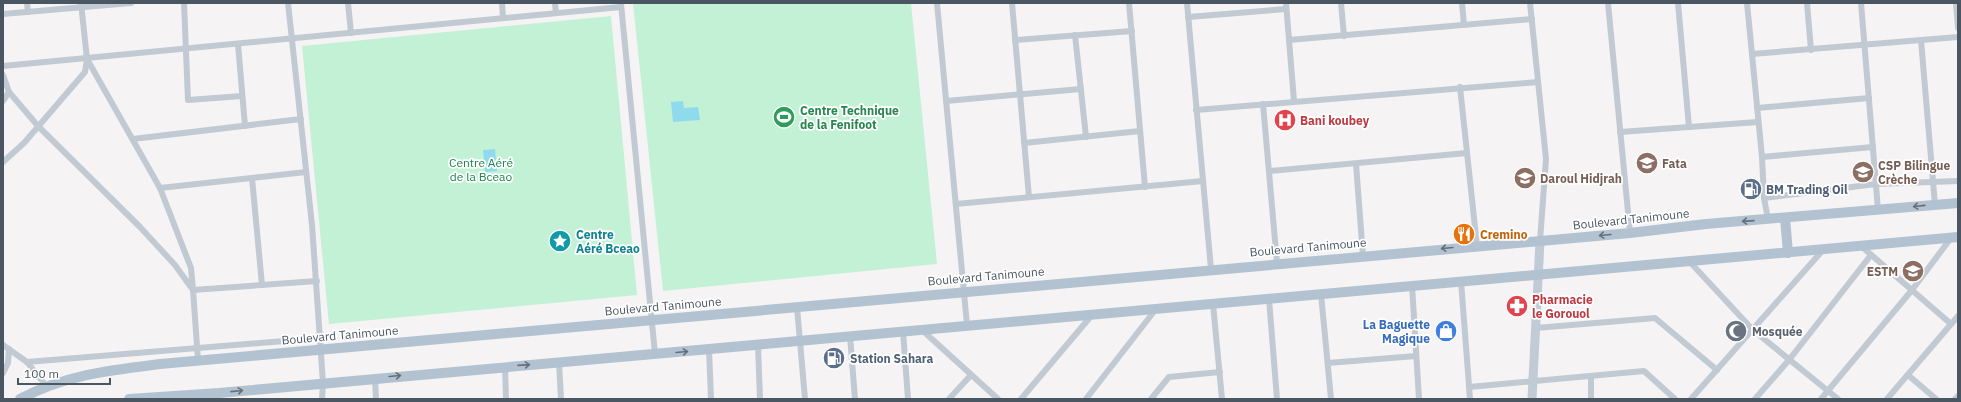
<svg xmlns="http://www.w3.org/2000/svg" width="1961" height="402" font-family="'IBM Plex Sans',sans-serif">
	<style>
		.green { fill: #c3f1d5 }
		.water { fill: #90daee }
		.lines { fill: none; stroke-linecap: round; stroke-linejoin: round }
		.street { stroke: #c1cad2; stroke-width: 6 }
		.secondary { stroke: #c1cbd6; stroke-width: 9 }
		.primary { stroke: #b3c2d1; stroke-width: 10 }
		.oneway { stroke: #64717d }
		.labels { text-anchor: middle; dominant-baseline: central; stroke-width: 3.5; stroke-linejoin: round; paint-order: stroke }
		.leisure-label { font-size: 12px; font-weight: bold; fill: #27864d; stroke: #fff; text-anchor: start }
		.health-label { font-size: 12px; font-weight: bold; fill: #be3a42; stroke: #fff; text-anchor: start }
		.park-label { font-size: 12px; fill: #17864f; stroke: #fff }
		.education-label { font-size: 12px; font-weight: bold; fill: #785e54; stroke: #fff; text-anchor: start }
		.service-label { font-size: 12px; font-weight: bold; fill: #4e5e75; stroke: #fff; text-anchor: start }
		.street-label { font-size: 12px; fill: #4a5661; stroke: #fff }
		.culture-label { font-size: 12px; font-weight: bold; fill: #0d838f; stroke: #fff; text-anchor: start }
		.food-label { font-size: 12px; font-weight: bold; fill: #c56008; stroke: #fff; text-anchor: start }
		.shop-label { font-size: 12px; font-weight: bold; fill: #366cbe; stroke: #fff; text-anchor: end }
		.worship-label { font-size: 12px; font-weight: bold; fill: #5b616d; stroke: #fff; text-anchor: start }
	</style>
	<rect width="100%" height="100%" fill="#f5f3f3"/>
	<g class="green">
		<polygon points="633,3 911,3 937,264 663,291"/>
		<polygon points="611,16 637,295 329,324 302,46"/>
	</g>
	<g class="water">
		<polygon points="683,101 684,108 698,107 700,120 673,122 671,102"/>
		<polygon points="495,149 497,171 485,172 483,150"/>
	</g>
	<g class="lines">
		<g class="street">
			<polyline points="27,3 28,12"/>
			<polyline points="184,3 188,100 242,96"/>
			<polyline points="288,3 312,225 323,383 322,399"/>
			<polyline points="348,3 351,33"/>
			<polyline points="502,3 503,18"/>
			<polyline points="555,3 556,13"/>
			<polyline points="937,3 967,325"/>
			<polyline points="1012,3 1029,197"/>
			<polyline points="1129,3 1145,187"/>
			<polyline points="1187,3 1211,269"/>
			<polyline points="1286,3 1294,101"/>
			<polyline points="1341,3 1344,36"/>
			<polyline points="1462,3 1464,25"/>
			<polyline points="1530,3 1546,159 1540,241"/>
			<polyline points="1608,3 1630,233"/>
			<polyline points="1678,3 1689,127"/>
			<polyline points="1747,3 1762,157 1764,198 1768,219"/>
			<polyline points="1807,3 1811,50"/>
			<polyline points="1861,3 1878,210"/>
			<polyline points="1956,3 1958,28"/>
			<polyline points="621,4 655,354"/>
			<polyline points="3,14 131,3"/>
			<polyline points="1188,17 1286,9"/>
			<polyline points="1075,35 1086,137"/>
			<polyline points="1015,40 1132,31"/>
			<polyline points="1289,40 1532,19"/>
			<polyline points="1921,40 1935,205"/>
			<polyline points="238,44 245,126"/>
			<polyline points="1752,54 1958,37"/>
			<polyline points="87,59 160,188 191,268 193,290 317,281"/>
			<polyline points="3,66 621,7"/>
			<polyline points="3,75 9,92 38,126 140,227 175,265 193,290 198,360"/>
			<polyline points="1460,87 1477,246"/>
			<polyline points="3,101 9,92"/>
			<polyline points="946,101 1081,89"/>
			<polyline points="1263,104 1277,263"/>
			<polyline points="1757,108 1869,98"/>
			<polyline points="1196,110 1538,82"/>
			<polyline points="1620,132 1758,122"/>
			<polyline points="133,139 301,119"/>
			<polyline points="1024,143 1140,131"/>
			<polyline points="1762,157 1873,147"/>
			<polyline points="3,162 24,143 85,72 87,59 81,3"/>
			<polyline points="1356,164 1363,256"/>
			<polyline points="1269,171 1467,153"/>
			<polyline points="252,178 262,285"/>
			<polyline points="160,188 306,172"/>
			<polyline points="1764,198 1876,184 1958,181"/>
			<polyline points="956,204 1203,181"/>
			<polyline points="1861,246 1951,324"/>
			<polyline points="1689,261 1753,330 1838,399"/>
			<polyline points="1461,281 1470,399"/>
			<polyline points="1412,285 1419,399"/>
			<polyline points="1321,294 1331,399"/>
			<polyline points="1269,299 1277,399"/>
			<polyline points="1213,304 1222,399"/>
			<polyline points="797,307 805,399"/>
			<polyline points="1536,328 1655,318 1717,370"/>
			<polyline points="922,330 998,399"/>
			<polyline points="903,331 908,399"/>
			<polyline points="850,336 855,399"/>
			<polyline points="3,345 27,362 47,387"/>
			<polyline points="758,345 760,399"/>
			<polyline points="709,349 711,399"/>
			<polyline points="27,362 321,338"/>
			<polyline points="559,362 561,399"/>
			<polyline points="1328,363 1416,356"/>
			<polyline points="505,366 506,399"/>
			<polyline points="3,373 8,363 9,349"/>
			<polyline points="1908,375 1936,399"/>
			<polyline points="1591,377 1591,399"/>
			<polyline points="375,378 376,399"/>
			<polyline points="1469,387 1644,371 1675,399"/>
			<polyline points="949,399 971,375"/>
			<polyline points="1021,399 1092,315"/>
			<polyline points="1086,399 1156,309"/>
			<polyline points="1151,399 1169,377 1220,372"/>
			<polyline points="1691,399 1823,250"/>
			<polyline points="1755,399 1789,360 1871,255"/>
			<polyline points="1821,399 1912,290 1951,238"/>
			<polyline points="1887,399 1958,316"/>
			<polyline points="1955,399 1958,396"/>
		</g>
		<polyline class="secondary" points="1532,399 1540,241"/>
		<g class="primary">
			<polyline points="1785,218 1788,253"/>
			<path d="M20,399C64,375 111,370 160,364L1630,233L1706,224L1958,203"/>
			<polyline points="129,399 219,393 1958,237"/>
		</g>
	</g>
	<defs><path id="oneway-shaft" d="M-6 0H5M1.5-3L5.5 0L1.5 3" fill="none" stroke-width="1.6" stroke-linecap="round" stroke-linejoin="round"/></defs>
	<g class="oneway">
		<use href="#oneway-shaft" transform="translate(1919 206) rotate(174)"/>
		<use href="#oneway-shaft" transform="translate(1748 221) rotate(176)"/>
		<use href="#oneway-shaft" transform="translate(1605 235) rotate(175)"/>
		<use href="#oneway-shaft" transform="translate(1447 248) rotate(175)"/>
		<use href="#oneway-shaft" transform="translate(682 352) rotate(-5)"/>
		<use href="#oneway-shaft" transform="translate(524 365) rotate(-4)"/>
		<use href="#oneway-shaft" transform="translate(395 376) rotate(-5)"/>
		<use href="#oneway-shaft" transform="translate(237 391) rotate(-6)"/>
	</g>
	<defs>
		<g id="stadium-disc" transform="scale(1.15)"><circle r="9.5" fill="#2e9e5b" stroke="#fff"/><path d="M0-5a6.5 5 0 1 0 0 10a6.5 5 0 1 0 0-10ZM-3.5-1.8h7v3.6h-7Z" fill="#fff"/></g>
		<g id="hospital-disc" transform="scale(1.15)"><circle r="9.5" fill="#e0444e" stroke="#fff"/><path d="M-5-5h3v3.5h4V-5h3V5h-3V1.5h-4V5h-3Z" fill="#fff"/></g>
		<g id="school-disc" transform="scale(1.15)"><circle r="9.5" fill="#8d6e63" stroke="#fff"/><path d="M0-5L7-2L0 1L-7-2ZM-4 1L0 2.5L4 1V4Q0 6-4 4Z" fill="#fff"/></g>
		<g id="fuel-disc" transform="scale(1.15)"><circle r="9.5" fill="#5c6f8a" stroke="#fff"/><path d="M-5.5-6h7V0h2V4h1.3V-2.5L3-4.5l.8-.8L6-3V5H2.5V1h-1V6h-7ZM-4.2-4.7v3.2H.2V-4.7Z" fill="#fff"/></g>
		<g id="restaurant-disc" transform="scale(1.15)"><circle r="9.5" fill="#e8710a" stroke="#fff"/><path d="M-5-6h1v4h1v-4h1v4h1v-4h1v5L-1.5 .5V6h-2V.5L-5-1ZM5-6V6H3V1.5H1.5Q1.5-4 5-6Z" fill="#fff"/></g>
		<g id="sight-disc" transform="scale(1.15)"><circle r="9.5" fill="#0f9aa8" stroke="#fff"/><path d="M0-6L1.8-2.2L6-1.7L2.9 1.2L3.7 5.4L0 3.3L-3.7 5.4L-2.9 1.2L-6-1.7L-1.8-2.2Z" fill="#fff"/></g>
		<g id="university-disc" transform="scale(1.15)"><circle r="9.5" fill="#8d6e63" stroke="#fff"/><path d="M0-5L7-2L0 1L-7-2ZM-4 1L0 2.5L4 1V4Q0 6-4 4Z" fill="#fff"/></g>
		<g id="pharmacy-disc" transform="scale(1.15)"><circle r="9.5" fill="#e0444e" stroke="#fff"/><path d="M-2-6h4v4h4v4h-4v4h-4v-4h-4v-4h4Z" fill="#fff"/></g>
		<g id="shop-disc" transform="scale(1.15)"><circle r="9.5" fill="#3f7fe0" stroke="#fff"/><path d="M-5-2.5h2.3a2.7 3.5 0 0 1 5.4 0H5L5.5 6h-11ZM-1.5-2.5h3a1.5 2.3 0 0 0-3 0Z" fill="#fff"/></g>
		<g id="mosque-disc" transform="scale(1.15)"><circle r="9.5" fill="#6b7280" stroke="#fff"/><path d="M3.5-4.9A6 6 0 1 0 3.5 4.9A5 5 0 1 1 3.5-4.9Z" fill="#fff"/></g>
	</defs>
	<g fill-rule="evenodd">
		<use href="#stadium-disc" x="784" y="117"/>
		<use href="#hospital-disc" x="1285" y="120"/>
		<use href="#school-disc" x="1647" y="163"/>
		<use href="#school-disc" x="1863" y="172"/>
		<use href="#school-disc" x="1525" y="178"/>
		<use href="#fuel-disc" x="1751" y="189"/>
		<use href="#restaurant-disc" x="1464" y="234"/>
		<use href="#sight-disc" x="560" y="241"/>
		<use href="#university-disc" x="1913" y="271"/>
		<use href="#pharmacy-disc" x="1517" y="306"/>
		<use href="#shop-disc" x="1446" y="331"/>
		<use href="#mosque-disc" x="1736" y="331"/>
		<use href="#fuel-disc" x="834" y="358"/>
	</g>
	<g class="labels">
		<g class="leisure-label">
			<text x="800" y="110">Centre Technique<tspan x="800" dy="14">de la Fenifoot</tspan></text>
		</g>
		<g class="health-label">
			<text x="1300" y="120">Bani koubey</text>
			<text x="1532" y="299">Pharmacie<tspan x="1532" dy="14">le Gorouol</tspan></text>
		</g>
		<g class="park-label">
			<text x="481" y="162">Centre Aéré<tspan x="481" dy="14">de la Bceao</tspan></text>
		</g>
		<g class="education-label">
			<text x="1662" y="163">Fata</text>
			<text x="1878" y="165">CSP Bilingue<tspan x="1878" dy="14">Crèche</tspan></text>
			<text x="1540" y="178">Daroul Hidjrah</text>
			<text x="1898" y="271" text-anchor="end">ESTM</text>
		</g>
		<g class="service-label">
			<text x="1766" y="189">BM Trading Oil</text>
			<text x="850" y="358">Station Sahara</text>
		</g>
		<g class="street-label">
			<text transform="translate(1631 219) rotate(-6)">Boulevard Tanimoune</text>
			<text transform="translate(1308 247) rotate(-5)">Boulevard Tanimoune</text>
			<text transform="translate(986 276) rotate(-5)">Boulevard Tanimoune</text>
			<text transform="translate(663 306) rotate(-5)">Boulevard Tanimoune</text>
			<text transform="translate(340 335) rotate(-5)">Boulevard Tanimoune</text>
		</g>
		<g class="culture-label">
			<text x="576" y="234">Centre<tspan x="576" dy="14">Aéré Bceao</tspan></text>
		</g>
		<g class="food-label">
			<text x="1480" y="234">Cremino</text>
		</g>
		<g class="shop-label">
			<text x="1430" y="324">La Baguette<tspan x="1430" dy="14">Magique</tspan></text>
		</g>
		<g class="worship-label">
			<text x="1752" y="331">Mosquée</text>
		</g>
	</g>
	<rect width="1961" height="402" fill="none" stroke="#4a5661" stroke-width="8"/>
	<path d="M18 378v6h92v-6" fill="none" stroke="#4a5661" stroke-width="2"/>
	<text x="24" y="378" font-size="12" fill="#4a5661" stroke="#ffffff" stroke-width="3" paint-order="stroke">100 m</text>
</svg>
